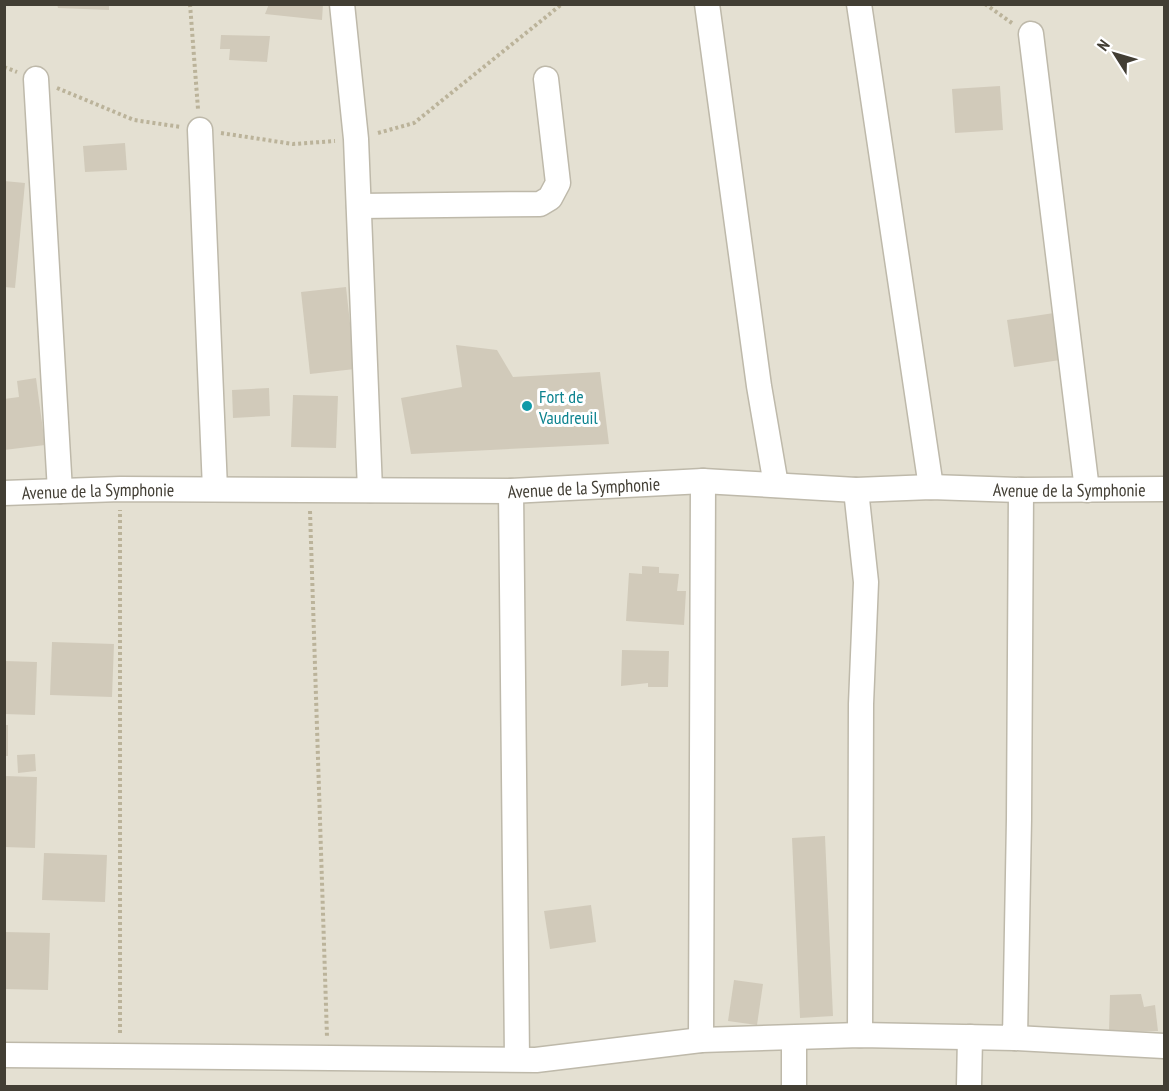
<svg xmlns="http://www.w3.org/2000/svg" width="1169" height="1091" font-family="'PT Sans Narrow',sans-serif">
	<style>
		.residential { fill: #e4e0d2 }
		.building { fill: #d1caba }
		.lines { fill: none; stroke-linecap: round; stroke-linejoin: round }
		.minor-casing { stroke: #beb9aa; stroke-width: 27 }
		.path { stroke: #bbb39a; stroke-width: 4; stroke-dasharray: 3 3; stroke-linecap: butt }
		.minor { stroke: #fff; stroke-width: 24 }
		.culture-dot { fill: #0f9aa8; stroke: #fff; stroke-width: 2 }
		.labels { text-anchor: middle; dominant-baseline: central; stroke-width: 6; stroke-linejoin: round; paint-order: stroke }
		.culture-label { font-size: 18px; fill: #0d838f; stroke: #fff; text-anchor: start }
		.street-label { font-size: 18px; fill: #423e34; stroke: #fff }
	</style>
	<rect width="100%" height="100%" fill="#f0eee4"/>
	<rect class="residential" x="5" y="5" width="1159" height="1081"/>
	<g class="building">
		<polygon points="57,4 109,4 109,10 58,8"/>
		<polygon points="269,4 323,4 322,20 265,14"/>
		<polygon points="221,35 270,36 267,62 229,60 230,49 220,49"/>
		<polygon points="1000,86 1003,130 955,133 952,89"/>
		<polygon points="125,143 127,170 85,172 83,146"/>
		<polygon points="4,181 25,183 15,288 4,287"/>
		<polygon points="346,287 355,369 310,374 301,292"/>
		<polygon points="1054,313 1060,360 1014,367 1007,320"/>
		<polygon points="456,345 497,350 513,377 600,372 609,444 411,454 401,398 462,387"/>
		<polygon points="36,378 45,445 4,450 4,399 19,397 17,381"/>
		<polygon points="269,388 270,416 233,418 232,390"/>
		<polygon points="293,395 338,396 336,448 291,447"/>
		<polygon points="642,566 659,567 659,573 679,574 677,591 686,591 684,625 626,621 629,573 642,574"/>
		<polygon points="52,642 114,644 112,697 50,695"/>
		<polygon points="622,650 669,651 668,687 648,687 648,683 621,686"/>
		<polygon points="4,661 37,662 35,715 4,714"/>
		<rect x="4" y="725" width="4" height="31"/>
		<polygon points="35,754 36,771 18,773 17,755"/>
		<polygon points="4,776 37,777 35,848 4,847"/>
		<polygon points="825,836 833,1016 800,1018 792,838"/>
		<polygon points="44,853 107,855 105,902 42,900"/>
		<polygon points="591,905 596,942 550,949 544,911"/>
		<polygon points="4,932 50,933 48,990 4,989"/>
		<polygon points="734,980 763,984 757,1025 728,1021"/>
		<polygon points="1141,994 1144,1007 1155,1005 1158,1031 1109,1032 1110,995"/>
	</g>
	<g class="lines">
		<g class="minor-casing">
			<g id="minor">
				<polyline points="342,4 356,139 370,490"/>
				<polyline points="707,4 759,386 776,485"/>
				<polyline points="859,4 931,487"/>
				<polyline points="1031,34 1087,490"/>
				<polyline points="36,79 60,491"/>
				<polyline points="200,130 215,489"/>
				<polyline points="359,206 540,204 550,198 558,183 546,79"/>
				<polyline points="856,490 866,582 861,704 860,1035"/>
				<polyline points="511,491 517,1059"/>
				<path id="s1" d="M4,493L120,489L511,491L703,481L856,490L931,487L1021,490L1164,489"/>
				<polyline points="1015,1038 1164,1046"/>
				<polyline points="701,1040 703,481"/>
				<polyline points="4,1055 536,1060 701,1040 860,1035 1015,1038 1019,819 1021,490"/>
				<polyline points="794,1086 794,1039"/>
				<polyline points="969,1086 970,1037"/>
			</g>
		</g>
		<g class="path">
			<polyline points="190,4 198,109"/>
			<polyline points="985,4 1012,23"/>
			<polyline points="4,67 17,72"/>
			<polyline points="57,88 134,120 181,127"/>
			<polyline points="221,133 293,144 335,141"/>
			<polyline points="378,133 414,123 562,4"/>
			<polyline points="310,511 327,1037"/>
			<polyline points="120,1033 120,510"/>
		</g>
		<use href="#minor" class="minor"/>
	</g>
	<circle class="culture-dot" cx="527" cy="406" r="6"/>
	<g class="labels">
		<g class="culture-label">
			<text x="539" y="396">Fort de<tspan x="539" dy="21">Vaudreuil</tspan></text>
		</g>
		<g class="street-label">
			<text stroke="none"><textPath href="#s1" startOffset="580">Avenue de la Symphonie</textPath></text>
			<text stroke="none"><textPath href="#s1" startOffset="1066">Avenue de la Symphonie</textPath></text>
			<text stroke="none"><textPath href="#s1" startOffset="94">Avenue de la Symphonie</textPath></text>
		</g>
	</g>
	<rect width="1169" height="1091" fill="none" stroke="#423e34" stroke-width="12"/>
	<g transform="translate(1115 54) rotate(307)" stroke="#ffffff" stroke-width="4.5" paint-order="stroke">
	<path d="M0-4.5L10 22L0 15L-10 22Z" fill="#423e34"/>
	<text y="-9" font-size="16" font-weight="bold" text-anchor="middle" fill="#423e34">N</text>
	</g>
</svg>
